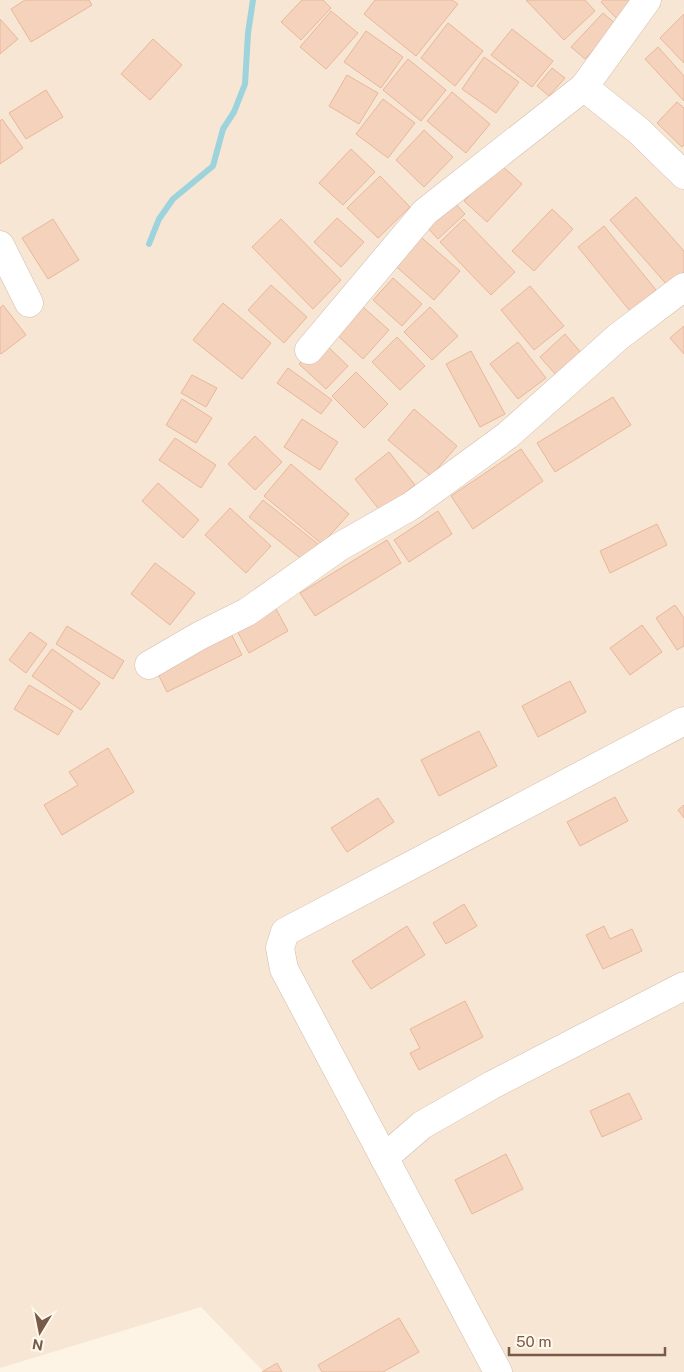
<svg xmlns="http://www.w3.org/2000/svg" width="684" height="1372" font-family="'Public Sans',sans-serif">
	<style>
		.residential { fill: #f6e6d3 }
		.lines { fill: none; stroke-linecap: round; stroke-linejoin: round }
		.stream { stroke: #9dd3dc; stroke-width: 6 }
		.building { fill: #f5d2bb; stroke: #e9b79a }
		.minor-casing { stroke: #d3bdad; stroke-width: 29 }
		.minor { stroke: #fff; stroke-width: 28 }
	</style>
	<rect width="100%" height="100%" fill="#fef4e5"/>
	<polygon class="residential" points="0,0 684,0 684,1372 264,1372 201,1307 0,1368"/>
	<g class="lines">
		<polyline class="stream" points="149,244 159,219 173,199 213,166 223,129 234,112 245,84 248,33 253,0"/>
	</g>
	<g class="building">
		<polygon points="25,0 89,0 92,5 31,42 11,9"/>
		<polygon points="302,0 323,0 331,8 301,40 281,22"/>
		<polygon points="375,0 452,0 458,4 416,56 364,14"/>
		<polygon points="526,0 585,0 595,11 564,40"/>
		<polygon points="603,0 636,0 617,19 601,2"/>
		<polygon points="331,11 358,33 326,69 300,47"/>
		<polygon points="603,13 617,25 585,59 571,47"/>
		<polygon points="684,14 684,63 660,38"/>
		<polygon points="0,19 18,39 0,54"/>
		<polygon points="448,23 483,51 455,86 421,58"/>
		<polygon points="512,29 553,61 532,87 491,55"/>
		<polygon points="366,31 403,57 381,88 344,62"/>
		<polygon points="153,39 182,65 150,100 121,74"/>
		<polygon points="658,47 684,76 684,101 645,59"/>
		<polygon points="484,57 519,82 496,113 462,89"/>
		<polygon points="408,59 446,90 421,121 383,90"/>
		<polygon points="552,68 565,78 549,96 537,86"/>
		<polygon points="347,75 378,93 359,124 329,106"/>
		<polygon points="46,90 63,117 26,139 9,113"/>
		<polygon points="452,92 490,124 466,153 427,121"/>
		<polygon points="383,99 415,123 388,158 356,134"/>
		<polygon points="677,102 684,108 684,145 682,147 657,123"/>
		<polygon points="2,119 23,148 0,164 0,121"/>
		<polygon points="424,130 453,157 424,187 396,160"/>
		<polygon points="351,149 375,172 343,205 319,183"/>
		<polygon points="500,164 522,184 487,222 464,201"/>
		<polygon points="380,176 410,207 378,238 347,208"/>
		<polygon points="636,197 684,251 684,272 668,286 610,220"/>
		<polygon points="452,200 465,214 438,239 425,225"/>
		<polygon points="552,209 573,229 534,271 512,251"/>
		<polygon points="337,218 364,242 341,267 314,242"/>
		<polygon points="53,219 79,260 48,279 22,238"/>
		<polygon points="281,219 341,280 313,309 252,247"/>
		<polygon points="464,219 515,272 491,295 440,242"/>
		<polygon points="604,226 656,290 630,311 578,247"/>
		<polygon points="415,232 460,271 434,300 390,261"/>
		<polygon points="393,278 422,304 402,326 373,300"/>
		<polygon points="271,285 307,317 284,343 248,310"/>
		<polygon points="530,286 564,326 534,350 501,310"/>
		<polygon points="223,303 271,343 242,379 193,340"/>
		<polygon points="3,305 26,335 1,354 0,353 0,308"/>
		<polygon points="363,307 389,330 363,359 337,335"/>
		<polygon points="430,307 458,336 432,360 404,332"/>
		<polygon points="684,326 684,354 670,338"/>
		<polygon points="565,334 583,355 558,377 540,357"/>
		<polygon points="397,337 425,366 400,390 372,362"/>
		<polygon points="322,341 348,366 326,389 299,364"/>
		<polygon points="518,342 546,378 518,399 490,364"/>
		<polygon points="471,351 505,414 480,427 446,364"/>
		<polygon points="288,368 332,400 321,414 277,383"/>
		<polygon points="356,372 388,404 364,428 332,396"/>
		<polygon points="192,375 217,388 206,407 181,393"/>
		<polygon points="613,397 631,425 555,472 537,443"/>
		<polygon points="182,399 212,418 196,443 166,425"/>
		<polygon points="414,409 457,446 431,476 388,440"/>
		<polygon points="302,419 338,442 320,470 284,447"/>
		<polygon points="255,436 282,462 255,490 228,464"/>
		<polygon points="175,438 216,465 201,488 159,460"/>
		<polygon points="521,449 543,481 473,529 451,496"/>
		<polygon points="389,452 415,485 381,512 355,479"/>
		<polygon points="291,464 349,514 322,544 264,496"/>
		<polygon points="158,483 199,520 183,538 142,501"/>
		<polygon points="263,500 323,548 309,565 249,517"/>
		<polygon points="230,508 271,546 246,573 205,535"/>
		<polygon points="438,511 452,534 409,562 394,540"/>
		<polygon points="657,524 667,545 610,573 600,551"/>
		<polygon points="387,540 401,563 315,616 300,593"/>
		<polygon points="155,563 195,593 170,625 131,594"/>
		<polygon points="675,605 684,618 684,646 677,650 656,618"/>
		<polygon points="275,607 288,631 249,653 236,629"/>
		<polygon points="642,625 662,652 630,675 610,648"/>
		<polygon points="67,626 124,661 113,679 56,644"/>
		<polygon points="227,626 242,655 167,692 153,664"/>
		<polygon points="30,632 47,644 26,673 9,660"/>
		<polygon points="52,649 100,683 81,710 32,676"/>
		<polygon points="570,681 586,712 538,737 522,706"/>
		<polygon points="29,685 73,711 58,735 14,709"/>
		<polygon points="479,731 497,766 439,796 421,760"/>
		<polygon points="108,748 134,792 62,835 44,805 78,785 69,772"/>
		<polygon points="615,797 628,821 580,846 567,822"/>
		<polygon points="378,798 394,822 347,852 331,828"/>
		<polygon points="684,805 684,818 678,810"/>
		<polygon points="464,904 477,926 446,944 433,923"/>
		<polygon points="407,926 425,955 371,989 352,961"/>
		<polygon points="604,926 610,939 632,929 642,951 603,969 586,935"/>
		<polygon points="465,1001 483,1037 419,1070 410,1053 420,1048 410,1029"/>
		<polygon points="629,1093 642,1119 602,1137 590,1111"/>
		<polygon points="506,1154 523,1189 472,1214 455,1180"/>
		<polygon points="399,1318 419,1352 383,1372 322,1372 318,1365"/>
		<polygon points="277,1363 282,1372 262,1372"/>
	</g>
	<g class="lines">
		<g class="minor-casing">
			<g id="minor">
				<polyline points="584,87 639,131 684,175"/>
				<polyline points="0,245 29,303"/>
				<polyline points="309,350 425,212 584,87 647,0"/>
				<polyline points="149,665 199,636 247,612 339,547 411,506 508,435 618,337 684,287"/>
				<polyline points="384,1158 422,1125 492,1085 684,986"/>
				<polyline points="498,1372 284,969 280,948 285,932 684,721"/>
			</g>
		</g>
		<use href="#minor" class="minor"/>
	</g>
	<g transform="translate(40 1332) rotate(190)" stroke="#fff8ed" stroke-width="4" paint-order="stroke">
	<path d="M0-4L9 19L0 12L-9 19Z" fill="#795948"/>
	<text y="-8" font-size="14" font-weight="bold" text-anchor="middle" fill="#795948">N</text>
	</g>
	<path d="M509 1347v8h156v-8" fill="none" stroke="#795948" stroke-width="2.5"/>
	<text x="516" y="1347" font-size="15" fill="#795948" stroke="#fff8ed" stroke-width="4" paint-order="stroke">50 m</text>
</svg>
